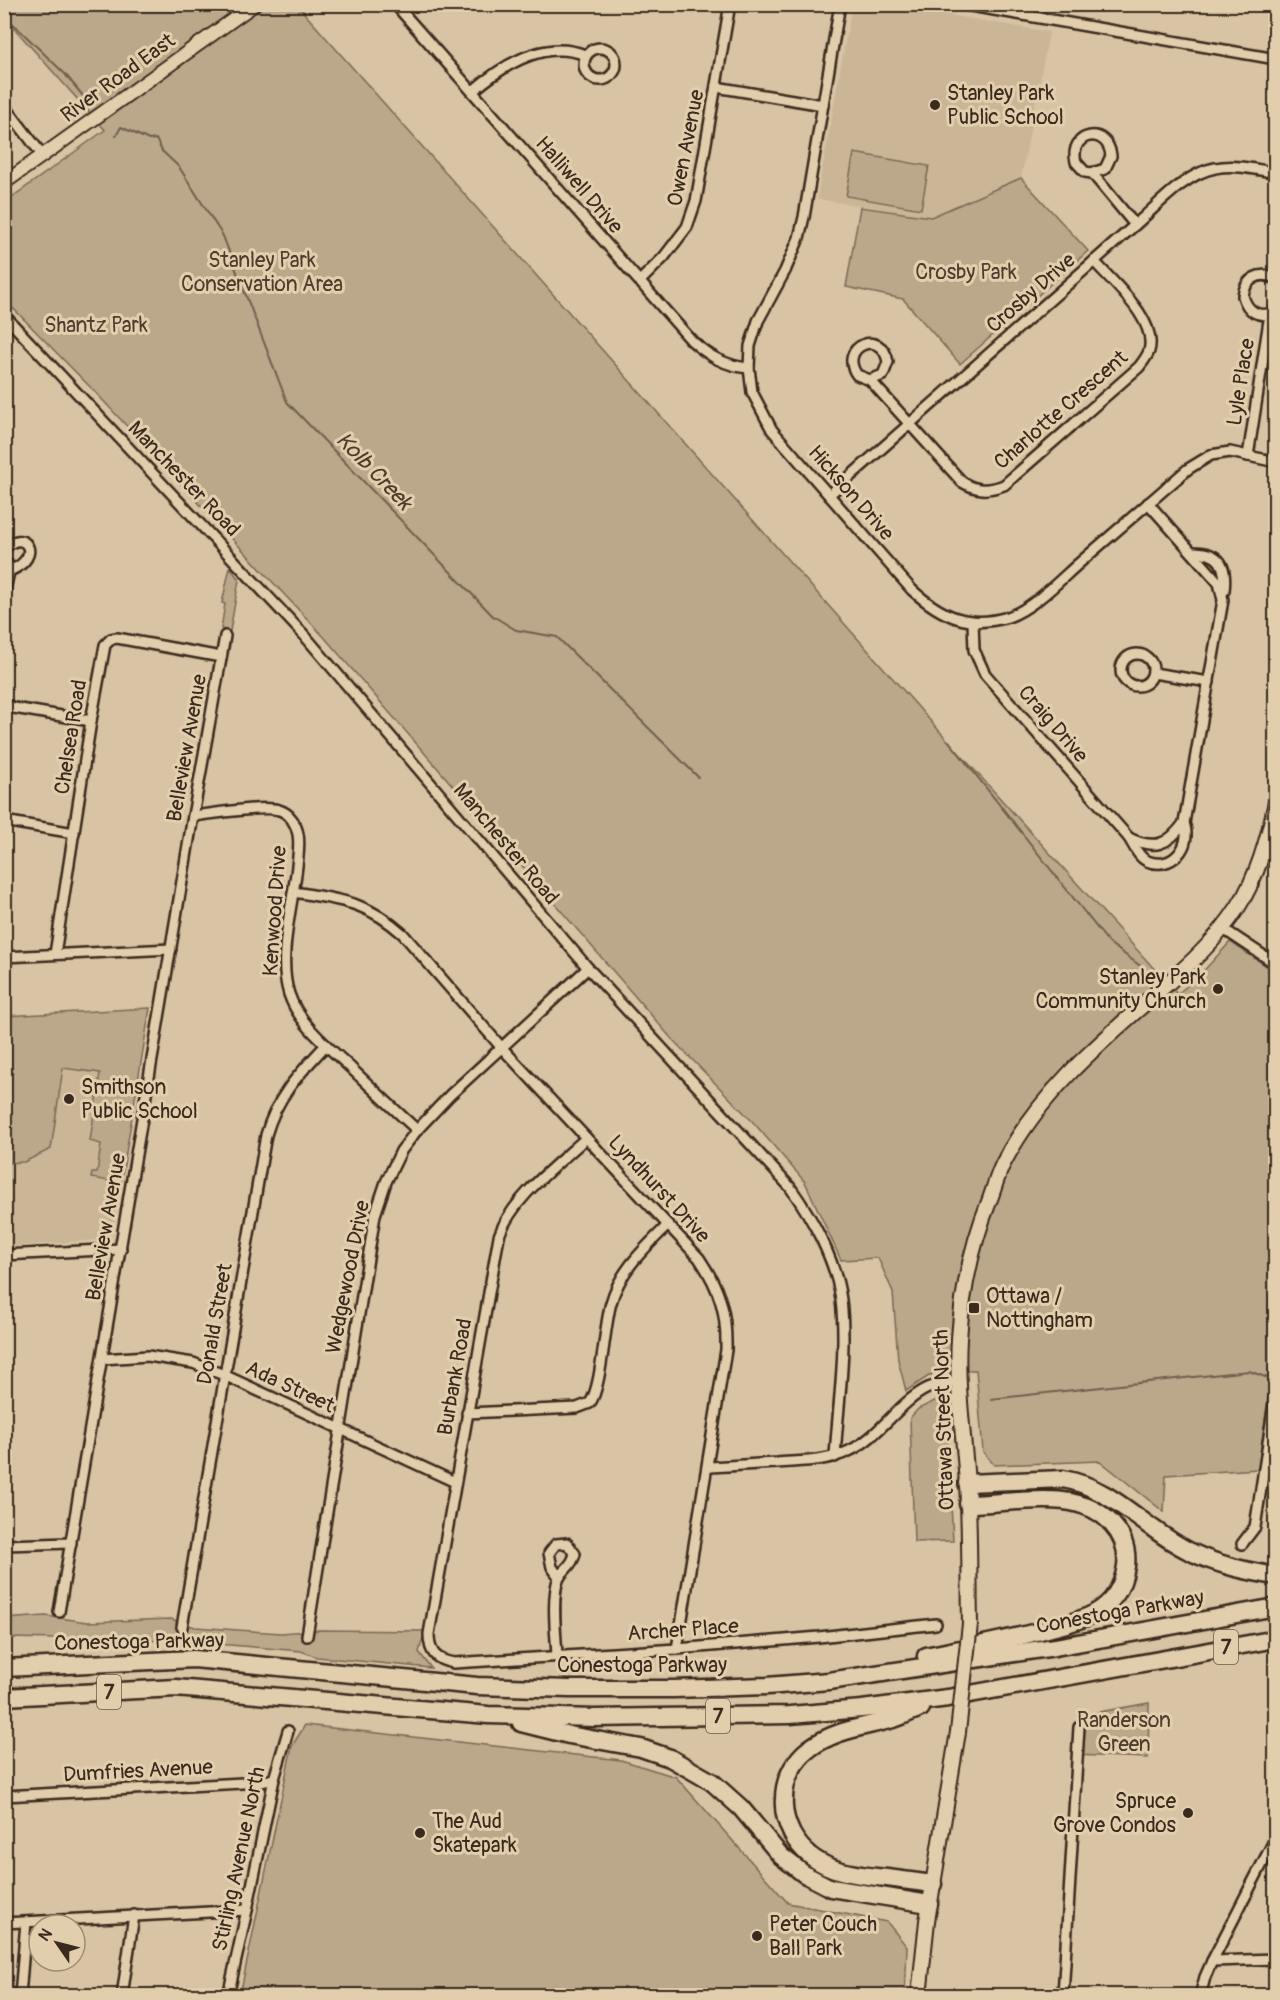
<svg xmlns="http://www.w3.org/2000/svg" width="1280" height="2000" font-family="Pangolin,sans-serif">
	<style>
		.built { fill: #cab597 }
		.green { fill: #bba78a; stroke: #7b6854; stroke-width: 1.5 }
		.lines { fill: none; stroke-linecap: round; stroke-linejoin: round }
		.stream { stroke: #705e4b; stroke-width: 2 }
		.minor-casing { stroke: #3b2a1e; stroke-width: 14 }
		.tertiary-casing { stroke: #3b2a1e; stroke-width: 16 }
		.secondary-casing { stroke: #3b2a1e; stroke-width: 18 }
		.motorway-casing { stroke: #3b2a1e; stroke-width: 21 }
		.minor { stroke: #e2cdac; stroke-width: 9 }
		.tertiary { stroke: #e2cdac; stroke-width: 12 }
		.secondary { stroke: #e2cdac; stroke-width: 14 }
		.motorway { stroke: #e2cdac; stroke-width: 16 }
		.secondary-bridge-casing { stroke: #3b2a1e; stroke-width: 18; stroke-linecap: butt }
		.secondary-bridge { stroke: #e2cdac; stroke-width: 14 }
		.poi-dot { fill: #3b2a1e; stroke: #e2cdac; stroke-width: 2 }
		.labels { text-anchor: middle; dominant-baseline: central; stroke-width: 6; stroke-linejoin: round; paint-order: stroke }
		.shield { fill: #e2cdac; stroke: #6d5b49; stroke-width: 1.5 }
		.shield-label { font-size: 20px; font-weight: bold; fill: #3b2a1e }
		.street-label { font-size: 21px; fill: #3b2a1e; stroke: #e2cdac }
		.poi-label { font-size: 21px; fill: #3b2a1e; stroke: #e2cdac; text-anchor: start }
		.park-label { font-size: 21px; fill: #4e3d2e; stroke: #e2cdac }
		.water-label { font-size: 22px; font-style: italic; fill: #4d3b2d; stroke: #e2cdac }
	</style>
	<rect width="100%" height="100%" fill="#d8c3a4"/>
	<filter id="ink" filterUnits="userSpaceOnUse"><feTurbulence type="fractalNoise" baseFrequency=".0167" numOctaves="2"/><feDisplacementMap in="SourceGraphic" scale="12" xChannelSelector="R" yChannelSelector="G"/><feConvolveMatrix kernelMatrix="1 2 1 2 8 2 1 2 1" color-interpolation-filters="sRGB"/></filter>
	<g filter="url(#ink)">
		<g class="built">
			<polygon points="852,5 889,5 1049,32 1021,178 931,217 817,199"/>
			<polygon points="150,1008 111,1239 5,1247 5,1016"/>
		</g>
		<g class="green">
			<polygon points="5,5 297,5 942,734 1177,994 1198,977 1230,942 1275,972 1276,1392 1269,1391 1258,1469 1166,1475 1164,1512 1100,1461 994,1465 983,1452 976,1370 938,1370 906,1391 898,1360 893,1292 878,1258 841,1260 805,1182 753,1122 671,1038 325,638 95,392 5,300 4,203 105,130 5,18"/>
			<polygon points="854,153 929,166 921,209 846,196"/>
			<polygon points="1021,178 1088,251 960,364 903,299 846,287 860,207 931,217"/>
			<polygon points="230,567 239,580 230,631 221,629 225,604 222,603"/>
			<polygon points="150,1008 121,1183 91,1178 92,1173 97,1173 101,1144 90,1141 100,1073 63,1068 51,1149 24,1162 5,1163 5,1016"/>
			<polygon points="945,1396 953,1541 914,1542 910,1418 918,1409"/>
			<polygon points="46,1616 87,1622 171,1619 195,1627 281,1633 318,1630 425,1631 419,1652 431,1668 317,1657 301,1651 180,1641 5,1638 5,1619"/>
			<polygon points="1149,1703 1148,1758 1075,1755 1078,1716"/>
			<polygon points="305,1725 621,1760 676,1777 788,1903 887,1922 907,1947 905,1995 240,1995 292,1746"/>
		</g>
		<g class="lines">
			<g class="stream">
				<polyline points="4,15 65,74 88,102"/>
				<polyline points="116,136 121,127 149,140 156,139 162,151 179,167 223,236 287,402 493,616 516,630 557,637 698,777"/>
				<polyline points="949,741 1109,943 1150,973"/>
				<polyline points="991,1399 1249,1371 1276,1381"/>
			</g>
			<g class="minor-casing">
				<g id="minor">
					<path d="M395,4L692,341C709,356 725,366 749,368"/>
					<path d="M840,4L804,217L799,238L785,271L758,321L750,346L749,368L752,392L772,430L912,590C941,616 968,629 1008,617C1032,609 1058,582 1077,565C1114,533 1151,501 1188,469L1211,455L1230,452L1276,462"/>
					<polyline points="959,4 1276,59"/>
					<circle cx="600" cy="64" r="16"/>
					<polyline points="716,87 823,105"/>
					<path d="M473,91C503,65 545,39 585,55"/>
					<polyline points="4,105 43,156"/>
					<path d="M1092,173L1105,169L1111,156C1108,125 1068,132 1076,162L1085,172L1092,173L1135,225"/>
					<polyline points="640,281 664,257 687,227 696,201 730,4"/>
					<path d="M1273,312C1259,319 1247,311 1243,296C1245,279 1260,270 1276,279"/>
					<path d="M4,315L305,636L588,968L790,1187C813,1219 836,1261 841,1300C847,1351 838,1405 835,1457"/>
					<path d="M870,380L883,375L888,362C882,327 837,347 857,375L870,380L962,482C977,491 987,491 1004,485L1139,367C1142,363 1147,357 1149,351C1158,320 1113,283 1094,261"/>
					<polyline points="1248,456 1270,314"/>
					<path d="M829,495L1135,225C1157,206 1186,173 1215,168C1235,164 1256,169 1276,173"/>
					<path d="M4,550C23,525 46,557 9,571"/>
					<path d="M1193,552C1221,552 1227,566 1224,591"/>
					<polyline points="4,560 10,568 4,594"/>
					<path d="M973,622L974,650L985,674L1129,838C1155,850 1168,845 1184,823L1223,600L1219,583L1148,503"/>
					<circle cx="1137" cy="670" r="16"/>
					<polyline points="1153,673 1209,682"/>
					<polyline points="4,704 14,708 91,721"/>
					<path d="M193,816C212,814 264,805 279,810C290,813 296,824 298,834C300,845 298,856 297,866C293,904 277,957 289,994C299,1025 330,1048 353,1070C374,1090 395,1110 417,1130"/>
					<polyline points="4,821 74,833"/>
					<path d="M1129,838C1134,846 1139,858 1147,861C1171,871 1193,847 1184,823"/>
					<path d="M294,892C341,900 366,901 403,934L502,1048L699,1258C720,1289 727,1313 726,1350L677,1649"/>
					<polyline points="1222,928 1276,964"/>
					<polyline points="55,954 91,721 105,645 111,639 117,638 221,657"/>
					<polyline points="4,957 171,949"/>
					<path d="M586,1138C557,1165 512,1198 499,1236L429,1634C429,1653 436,1660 454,1663L677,1649L819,1637L936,1624"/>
					<polyline points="4,1255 121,1249"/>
					<polyline points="102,1359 148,1356 193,1363 224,1375 455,1482"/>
					<path d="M467,1413L577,1408L590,1403C602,1386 604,1327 611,1303C620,1270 645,1248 668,1225"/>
					<path d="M708,1467C731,1466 754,1464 777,1463C801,1461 826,1462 849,1451C880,1437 897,1403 928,1388C937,1384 949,1384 959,1382"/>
					<polyline points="1242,1544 1255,1527 1276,1391"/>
					<polyline points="4,1545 71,1543"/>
					<polyline points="59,1612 193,816 225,636"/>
					<path d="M182,1627L266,1135C277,1096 299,1074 326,1045"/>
					<polyline points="307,1636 375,1215 386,1182 401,1151 417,1130 450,1095 588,968"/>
					<path d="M557,1655C556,1637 551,1594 559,1578C564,1568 572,1567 575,1554L567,1543L556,1544L549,1553L552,1567L559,1577"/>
					<polyline points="4,1796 261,1782 274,1779"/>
					<polyline points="4,1923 247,1910"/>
					<polyline points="1212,1961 1276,1959"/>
					<polyline points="20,1996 26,1922"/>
					<polyline points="122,1996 134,1915"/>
					<polyline points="228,1996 247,1910 274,1779 288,1731"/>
					<polyline points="1063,1996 1079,1727"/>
					<polyline points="1200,1996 1205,1977 1212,1961 1276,1837"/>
				</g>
			</g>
			<g class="tertiary-casing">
				<polyline id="tertiary" points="4,183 255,4"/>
			</g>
			<g class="secondary-casing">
				<g id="secondary">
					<path d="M970,1624C969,1577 970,1530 967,1484C964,1436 956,1387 959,1339C962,1291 972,1244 990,1199C995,1186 998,1172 1005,1160C1040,1094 1096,1046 1151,998C1183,970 1215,943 1238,907C1258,876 1268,838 1276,802"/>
					<polyline points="919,1996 927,1921 958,1732"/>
				</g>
			</g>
			<g class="motorway-casing">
				<g id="motorway">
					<path d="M967,1483L1063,1479C1113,1487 1146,1531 1191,1552C1218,1565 1246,1571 1276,1576"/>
					<path d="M926,1656C968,1647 1010,1640 1051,1628C1066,1624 1081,1621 1095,1613C1113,1603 1123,1586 1126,1566C1128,1549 1123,1536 1112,1524C1079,1486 1013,1504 968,1504"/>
					<polyline points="4,1668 194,1659 477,1686 569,1689 674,1689 767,1686 829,1681 1055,1647 1276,1607"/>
					<polyline points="4,1697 176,1688 488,1715 594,1718 790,1715 862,1709 948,1698 1276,1639"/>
					<path d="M921,1708C913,1711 904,1715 896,1718C866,1727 836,1729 810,1748C794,1760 784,1779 784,1799C783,1811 787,1824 792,1834C812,1870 850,1875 887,1878C902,1880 917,1882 933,1884"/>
					<polyline points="521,1723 569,1735 641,1748 670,1758 712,1782 741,1808 781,1856 804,1874 831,1888 929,1904"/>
				</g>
			</g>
			<use href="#minor" class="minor"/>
			<use href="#tertiary" class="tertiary"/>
			<use href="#secondary" class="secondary"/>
			<use href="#motorway" class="motorway"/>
			<g class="secondary-bridge-casing">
				<polyline id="secondary-bridge" points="958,1732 970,1624"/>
			</g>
			<use href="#secondary-bridge" class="secondary-bridge"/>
		</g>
	</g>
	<g class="poi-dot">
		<circle cx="935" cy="105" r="6"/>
		<circle cx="1218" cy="989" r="6"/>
		<circle cx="69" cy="1099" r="6"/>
		<rect x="968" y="1302" width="12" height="12" rx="3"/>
		<circle cx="1188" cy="1813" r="6"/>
		<circle cx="420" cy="1833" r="6"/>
		<circle cx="757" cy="1936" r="6"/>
	</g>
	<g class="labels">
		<g class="shield">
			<rect x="1214" y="1630" width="24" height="34" rx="4.5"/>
			<rect x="97" y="1675" width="24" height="34" rx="4.5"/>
			<rect x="706" y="1699" width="24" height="34" rx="4.5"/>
		</g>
		<g class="shield-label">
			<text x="1226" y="1647">7</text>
			<text x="109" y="1692">7</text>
			<text x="718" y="1716">7</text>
		</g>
		<g class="street-label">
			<text transform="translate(118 78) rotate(-36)">River Road East</text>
			<text transform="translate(686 148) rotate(-79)">Owen Avenue</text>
			<text transform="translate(579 185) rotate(49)">Halliwell Drive</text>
			<text transform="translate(1031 293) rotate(-41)">Crosby Drive</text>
			<text transform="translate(1241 382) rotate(-81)">Lyle Place</text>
			<text transform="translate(1061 410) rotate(-41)">Charlotte Crescent</text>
			<text transform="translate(184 479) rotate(46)">Manchester Road</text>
			<text transform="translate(851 493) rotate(49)">Hickson Drive</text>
			<text transform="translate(1053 724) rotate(49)">Craig Drive</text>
			<text transform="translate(71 737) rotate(-81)">Chelsea Road</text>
			<text transform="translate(187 748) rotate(-80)">Belleview Avenue</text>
			<text transform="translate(506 844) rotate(50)">Manchester Road</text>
			<text transform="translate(275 911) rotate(-86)">Kenwood Drive</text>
			<text transform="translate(659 1189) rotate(47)">Lyndhurst Drive</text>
			<text transform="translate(106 1227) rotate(-80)">Belleview Avenue</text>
			<text transform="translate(348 1277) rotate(-79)">Wedgewood Drive</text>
			<text transform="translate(215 1324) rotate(-80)">Donald Street</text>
			<text transform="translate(455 1377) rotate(-80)">Burbank Road</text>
			<text transform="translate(290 1387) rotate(25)">Ada Street</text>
			<text transform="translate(944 1420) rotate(-92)">Ottawa Street North</text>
			<text transform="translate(1120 1612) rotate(-10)">Conestoga Parkway</text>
			<text transform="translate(683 1630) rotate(-4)">Archer Place</text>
			<text transform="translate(139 1642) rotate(-1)">Conestoga Parkway</text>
			<text x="642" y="1665">Conestoga Parkway</text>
			<text transform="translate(138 1771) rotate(-3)">Dumfries Avenue</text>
			<text transform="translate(239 1859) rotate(-78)">Stirling Avenue North</text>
		</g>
		<g class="poi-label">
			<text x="947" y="93">Stanley Park<tspan x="947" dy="24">Public School</tspan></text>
			<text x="1206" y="977" text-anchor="end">Stanley Park<tspan x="1206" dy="24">Community Church</tspan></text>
			<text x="81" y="1087">Smithson<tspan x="81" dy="24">Public School</tspan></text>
			<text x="986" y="1296">Ottawa /<tspan x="986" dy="24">Nottingham</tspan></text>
			<text x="1176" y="1801" text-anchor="end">Spruce<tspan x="1176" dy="24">Grove Condos</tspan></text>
			<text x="432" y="1821">The Aud<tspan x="432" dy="24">Skatepark</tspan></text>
			<text x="769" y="1924">Peter Couch<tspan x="769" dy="24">Ball Park</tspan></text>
		</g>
		<g class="park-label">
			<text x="262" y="260">Stanley Park<tspan x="262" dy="24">Conservation Area</tspan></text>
			<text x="966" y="272">Crosby Park</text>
			<text x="96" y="325">Shantz Park</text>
			<text x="1124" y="1720">Randerson<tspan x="1124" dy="24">Green</tspan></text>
		</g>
		<g class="water-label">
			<text transform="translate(374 471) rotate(46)">Kolb Creek</text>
		</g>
	</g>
	<rect width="1280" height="2000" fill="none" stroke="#e2cdac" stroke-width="24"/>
	<rect x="12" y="12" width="1256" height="1976" fill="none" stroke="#3b2a1e" stroke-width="2" filter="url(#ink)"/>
	<g transform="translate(57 1943) rotate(305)"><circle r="28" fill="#e2cdac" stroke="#9f8c73" stroke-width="1.5"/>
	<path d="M0-4.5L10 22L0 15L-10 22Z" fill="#3b2a1e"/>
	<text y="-9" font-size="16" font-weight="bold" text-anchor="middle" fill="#3b2a1e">N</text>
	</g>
</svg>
